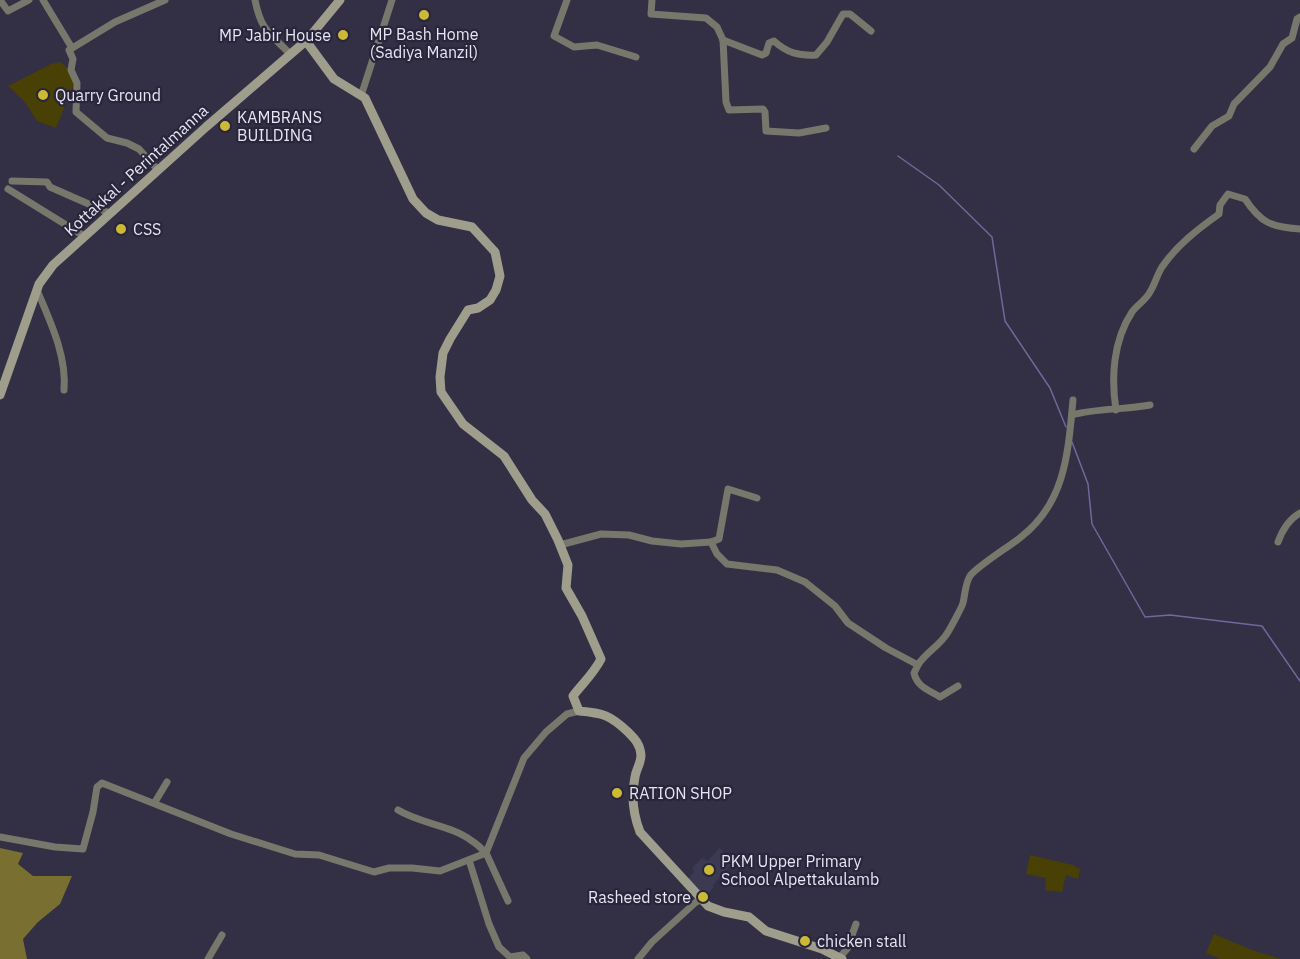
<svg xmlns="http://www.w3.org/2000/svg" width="1300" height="959" font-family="'IBM Plex Sans',sans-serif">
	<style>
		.built { fill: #3c3953 }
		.green { fill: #494005 }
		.forest { fill: #796f31 }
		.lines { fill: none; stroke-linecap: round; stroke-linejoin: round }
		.stream { stroke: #71679d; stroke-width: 1.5 }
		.street { stroke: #78776c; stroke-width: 7 }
		.secondary { stroke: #9f9d8b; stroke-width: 9 }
		.poi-dot { fill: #cdb938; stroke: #29253a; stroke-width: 2 }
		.labels { text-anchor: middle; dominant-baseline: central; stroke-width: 4.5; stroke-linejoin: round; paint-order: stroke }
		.poi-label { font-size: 16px; fill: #e6e5f2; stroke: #29253a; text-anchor: start }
		.street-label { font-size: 16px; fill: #e6e5f2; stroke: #29253a }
	</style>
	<rect width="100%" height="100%" fill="#332f44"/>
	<polygon class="built" points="719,848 734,861 713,885 714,887 706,896 688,879 694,872 692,868 702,858 708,861"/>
	<g class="green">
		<polygon points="60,62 77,76 56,128 37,121 25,102 8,86 51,64"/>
		<polygon points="1030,855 1073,865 1080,869 1078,879 1066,875 1062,892 1045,890 1046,878 1026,874"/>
		<polygon points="1214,934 1252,950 1281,959 1220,959 1206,953"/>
	</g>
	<polygon class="forest" points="0,848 23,853 18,864 33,876 72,876 60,904 38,922 23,939 27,959 0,959"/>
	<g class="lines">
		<g class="stream">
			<polyline points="898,156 939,185 992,237 1005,321 1050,388 1066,427"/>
			<polyline points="1072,442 1088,484 1092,524 1145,617 1170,615 1262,626 1300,681"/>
		</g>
		<g class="street">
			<polyline points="0,0 8,11 29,0"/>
			<polyline points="43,0 72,48"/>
			<path d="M255,0C261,31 270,33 290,54"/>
			<polyline points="567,0 554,36 574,47 597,45 636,57"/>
			<polyline points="652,0 651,14 706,18 717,27 723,40 726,102 729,110 763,109 765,112 766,131 799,133 826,128"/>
			<path d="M723,40L762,55L766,53L769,43L774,41C787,53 799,56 816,55L827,42L843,14H850L871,31"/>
			<polyline points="361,96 392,0"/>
			<polyline points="1194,149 1212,126 1229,116 1234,104 1270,67 1283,44 1292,38 1297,19 1300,17"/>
			<polyline points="158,170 139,149 127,143 107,138 76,112 77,83 71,70 73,59 69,50 115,22 165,0"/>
			<polyline points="12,181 47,182 50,187 109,213"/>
			<polyline points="8,189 84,236"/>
			<path d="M37,290C50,321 67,356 64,390"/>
			<path d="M1116,410C1111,378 1113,341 1132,312C1137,305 1146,300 1150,292C1155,284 1157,275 1162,267C1177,245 1198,229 1219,214L1220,205L1228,194L1245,199C1261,223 1271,227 1300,229"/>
			<path d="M1072,415C1097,408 1124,410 1150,405"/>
			<polyline points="711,542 719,539 728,489 757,498"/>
			<path d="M1278,542C1282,531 1289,519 1300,513"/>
			<path d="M560,545L601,534L629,535L652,541L681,544L711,542L717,554L727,564L777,570L805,582L835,606L848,623L886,648L918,665C926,652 940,646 948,632C951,627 962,607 963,603C965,595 965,584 970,576C976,567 1010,546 1021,537C1066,502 1068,452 1073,400"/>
			<path d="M918,665L914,673C917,687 929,690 940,697L958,686"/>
			<polyline points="155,802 167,782"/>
			<path d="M0,837L55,847L83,849L93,812L97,787L102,783L231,834L295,854L319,855L374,872L389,868H412L440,871L486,853C482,849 477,844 472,841C451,825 421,824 398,810"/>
			<polyline points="469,860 489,924 499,947 510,957 523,955 527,959"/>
			<polyline points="508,901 486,853 524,758 546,732 567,714 579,711"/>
			<polyline points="840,957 847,949 856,924"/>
			<polyline points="208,959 222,935"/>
			<polyline points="638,959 652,942 696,902 701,900"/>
		</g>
		<g class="secondary">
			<path d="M306,41L334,79L365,98L413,199L426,213L438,220L472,227L495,252L500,276L496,290L490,300L478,308L468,310L450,339L443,353L440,377L441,392L463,424L504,456L532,500L545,514L558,540L568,565L566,588L582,616L601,659C594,673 583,683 573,696L579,711C603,713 610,715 628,732C635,739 640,744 641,755C641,764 636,769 635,777C631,796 633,814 640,832L708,906L724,912L749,917L766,931L822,949L842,959"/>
			<polyline points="0,395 39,284 53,265 206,127 307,40 340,0"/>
		</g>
	</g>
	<g class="poi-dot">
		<circle cx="424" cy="15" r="6"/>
		<circle cx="343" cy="35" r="6"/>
		<circle cx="43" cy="95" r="6"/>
		<circle cx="225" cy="126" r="6"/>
		<circle cx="121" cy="229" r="6"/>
		<circle cx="617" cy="793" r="6"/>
		<circle cx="709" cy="870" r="6"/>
		<circle cx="703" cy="897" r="6"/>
		<circle cx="805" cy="941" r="6"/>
	</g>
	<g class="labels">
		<g class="poi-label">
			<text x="424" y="34" text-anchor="middle">MP Bash Home<tspan x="424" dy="18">(Sadiya Manzil)</tspan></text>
			<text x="331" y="35" text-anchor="end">MP Jabir House</text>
			<text x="55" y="95">Quarry Ground</text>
			<text x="237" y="117">KAMBRANS<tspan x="237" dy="18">BUILDING</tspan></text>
			<text x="133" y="229">CSS</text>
			<text x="629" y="793">RATION SHOP</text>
			<text x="721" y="861">PKM Upper Primary<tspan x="721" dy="18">School Alpettakulamb</tspan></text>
			<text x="691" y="897" text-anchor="end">Rasheed store</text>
			<text x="817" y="941">chicken stall</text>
		</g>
		<g class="street-label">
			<text transform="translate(136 170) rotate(-42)">Kottakkal - Perintalmanna</text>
		</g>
	</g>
</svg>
